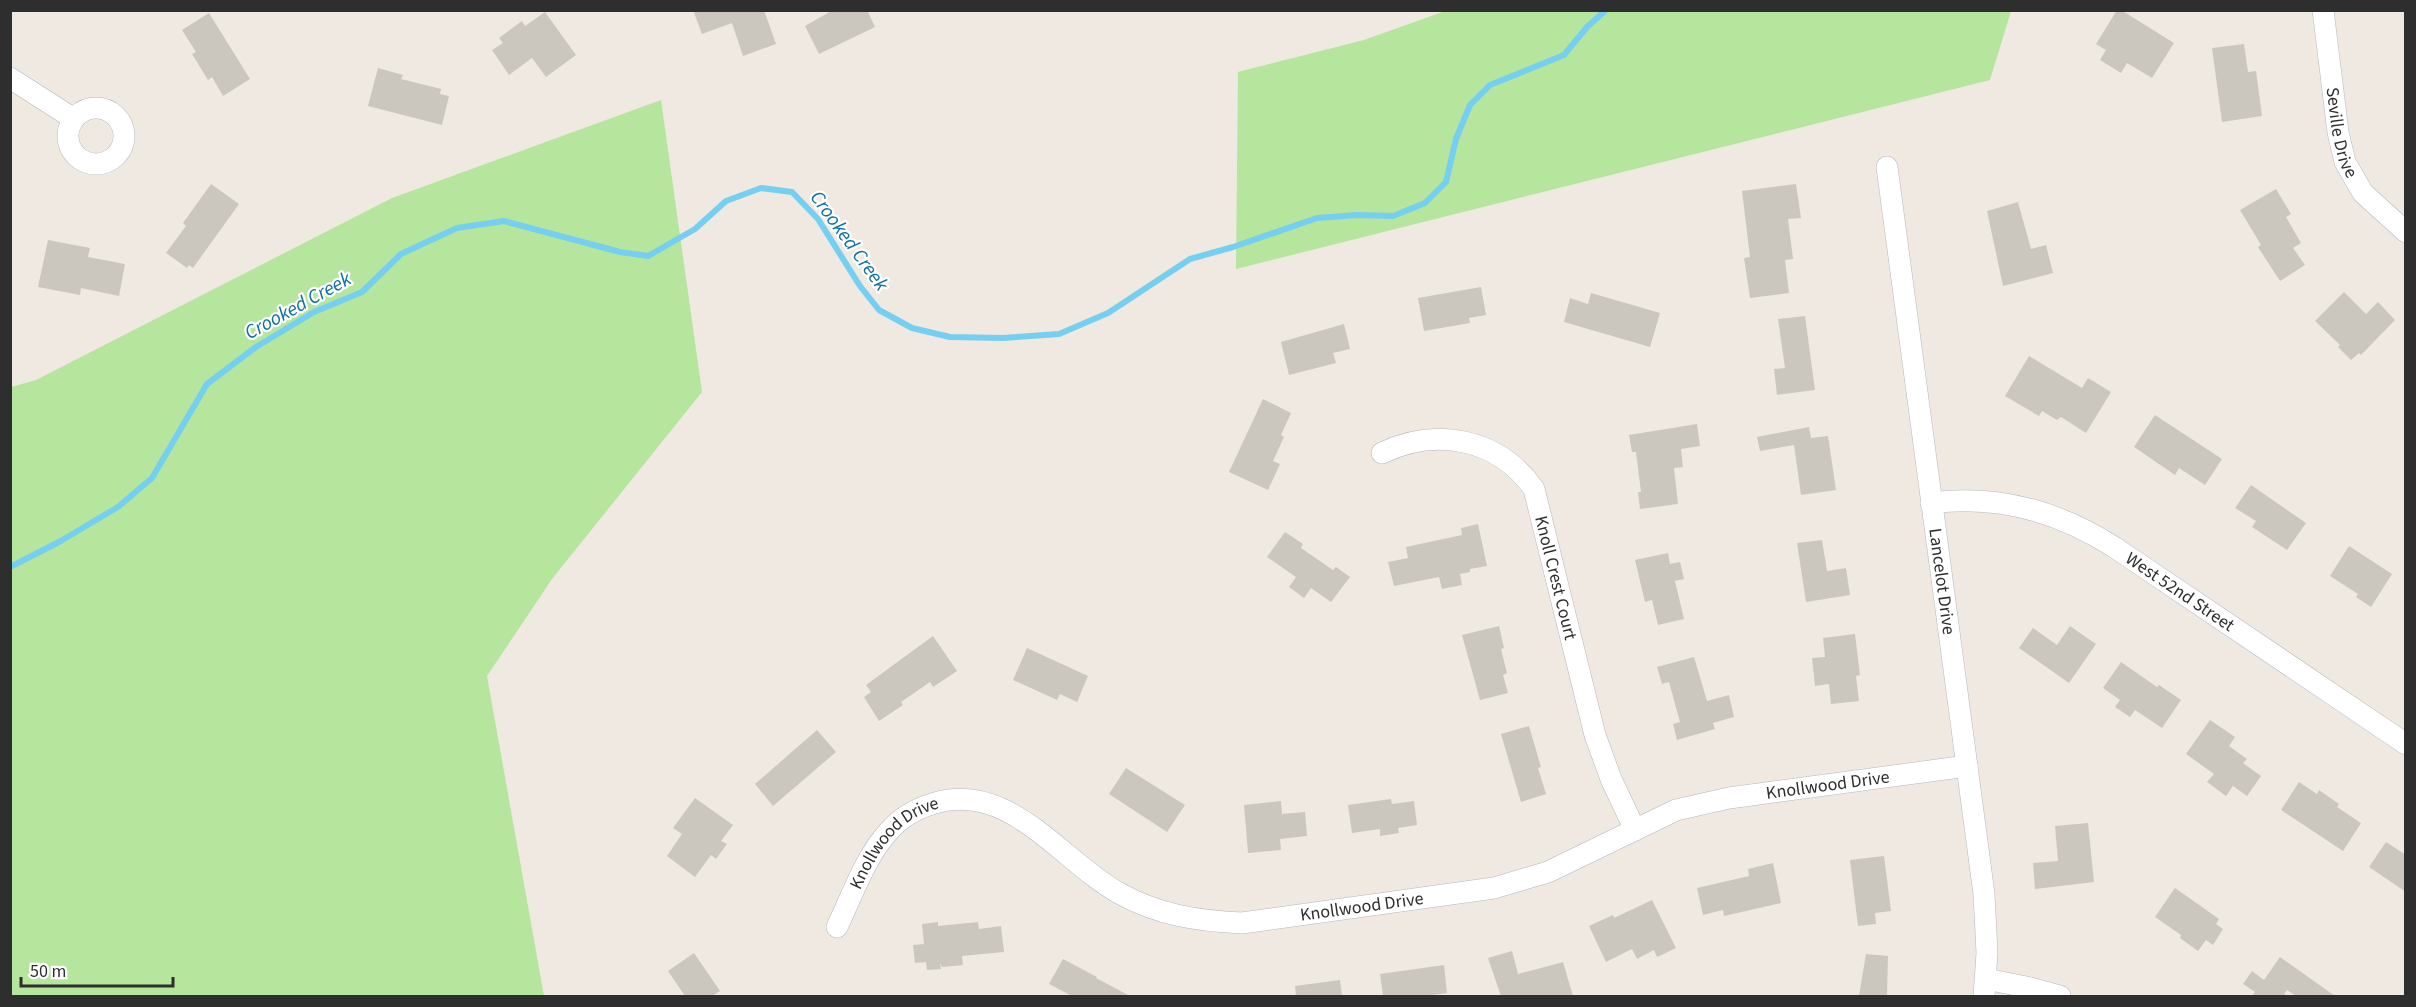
<svg xmlns="http://www.w3.org/2000/svg" width="2416" height="1007" font-family="'Source Sans 3',sans-serif">
	<style>
		.green { fill: #b6e59e }
		.lines { fill: none; stroke-linecap: round; stroke-linejoin: round }
		.stream { stroke: #75cff0; stroke-width: 6 }
		.building { fill: #cbc7bf }
		.minor-casing { stroke: #b4b7c1; stroke-width: 22 }
		.minor { stroke: #fff; stroke-width: 21 }
		.labels { text-anchor: middle; dominant-baseline: central; stroke-width: 4.5; stroke-linejoin: round; paint-order: stroke }
		.street-label { font-size: 18px; fill: #2e2e2e; stroke: #fff }
		.water-label { font-size: 20px; font-style: italic; fill: #0d6fa3; stroke: #fff }
	</style>
	<rect width="100%" height="100%" fill="#efe9e1"/>
	<g class="green">
		<polygon points="1448,10 2011,10 2011,11 1990,80 1236,269 1238,72 1364,40"/>
		<polygon points="661,100 702,392 552,579 487,676 544,996 11,996 11,387 36,380 392,198"/>
	</g>
	<g class="lines">
		<polyline class="stream" points="10,567 59,542 118,507 152,478 207,384 256,347 314,312 362,292 401,254 457,228 504,221 620,252 648,256 695,229 726,201 761,188 792,192 818,219 860,286 879,310 912,328 950,337 1003,338 1059,334 1108,313 1190,259 1233,247 1317,218 1357,215 1393,216 1425,203 1446,182 1456,139 1470,105 1490,85 1564,55 1587,27 1606,10"/>
	</g>
	<g class="building">
		<polygon points="693,10 764,10 776,44 743,56 732,23 702,34"/>
		<polygon points="833,10 867,10 875,27 819,54 805,26"/>
		<polygon points="2117,10 2121,10 2174,43 2152,78 2127,63 2121,73 2100,60 2106,50 2096,44"/>
		<polygon points="545,12 576,55 546,77 532,58 509,75 492,50 503,43 499,38 522,21 525,26"/>
		<polygon points="209,13 250,79 223,96 212,77 208,80 192,54 196,52 182,30"/>
		<polygon points="2244,44 2248,72 2256,71 2262,116 2222,122 2212,48"/>
		<polygon points="378,68 403,75 401,79 441,89 440,94 449,96 442,125 368,106"/>
		<polygon points="211,184 239,204 193,268 189,265 187,268 166,253 186,226 183,223"/>
		<polygon points="1796,184 1801,218 1788,219 1793,259 1785,260 1789,293 1750,298 1744,258 1750,257 1742,191"/>
		<polygon points="2276,189 2291,214 2286,217 2301,243 2293,248 2305,265 2280,281 2258,247 2261,245 2240,210"/>
		<polygon points="2018,202 2031,249 2046,245 2053,273 2003,286 1987,211"/>
		<polygon points="48,240 90,248 88,257 125,264 119,296 81,288 80,295 38,287"/>
		<polygon points="1481,287 1486,315 1469,318 1470,323 1424,331 1418,298"/>
		<polygon points="2344,292 2366,314 2378,302 2395,320 2361,355 2359,353 2351,360 2338,347 2340,345 2315,321"/>
		<polygon points="1591,293 1660,313 1650,347 1564,322 1570,298 1588,304"/>
		<polygon points="1805,316 1815,390 1777,395 1774,369 1785,368 1778,319"/>
		<polygon points="1344,324 1350,349 1333,353 1336,363 1289,375 1281,342"/>
		<polygon points="2029,356 2082,388 2088,378 2111,392 2086,433 2061,417 2057,420 2042,411 2039,416 2005,396"/>
		<polygon points="1263,399 1291,413 1281,435 1284,437 1273,461 1280,464 1268,490 1229,472"/>
		<polygon points="2155,415 2222,459 2205,485 2179,468 2175,475 2134,447"/>
		<polygon points="1697,424 1700,446 1681,449 1683,467 1674,468 1678,504 1640,509 1638,492 1641,492 1636,452 1632,452 1629,435"/>
		<polygon points="1809,427 1811,438 1828,436 1836,490 1801,495 1794,445 1760,451 1757,437"/>
		<polygon points="2251,485 2306,523 2287,550 2252,527 2256,521 2235,508"/>
		<polygon points="1478,524 1487,566 1470,569 1470,572 1460,574 1462,585 1442,589 1439,577 1394,586 1388,562 1408,558 1406,547 1462,535 1461,528"/>
		<polygon points="1285,532 1303,544 1301,548 1333,570 1336,567 1350,577 1331,602 1311,588 1304,598 1289,587 1296,577 1267,557"/>
		<polygon points="1822,540 1827,571 1846,568 1850,595 1806,602 1797,543"/>
		<polygon points="2349,546 2392,574 2371,607 2356,597 2358,594 2330,576"/>
		<polygon points="1668,553 1670,564 1680,562 1684,579 1675,581 1684,619 1658,625 1652,600 1645,602 1635,560"/>
		<polygon points="1499,626 1504,648 1501,649 1507,673 1503,675 1508,693 1480,700 1462,635"/>
		<polygon points="2070,626 2096,644 2069,683 2019,648 2033,628 2057,645"/>
		<polygon points="1855,634 1860,675 1856,676 1859,701 1831,704 1829,684 1815,686 1812,658 1825,657 1823,638"/>
		<polygon points="933,636 957,671 933,687 930,682 901,702 903,705 879,721 864,697 871,692 866,685"/>
		<polygon points="1027,648 1088,676 1077,702 1060,694 1057,700 1013,680"/>
		<polygon points="1694,657 1707,701 1729,695 1734,717 1713,723 1715,729 1677,740 1673,724 1680,722 1669,682 1662,684 1657,667"/>
		<polygon points="2121,662 2157,687 2159,685 2181,700 2162,728 2135,710 2130,717 2115,707 2120,700 2103,688"/>
		<polygon points="2210,720 2235,737 2229,746 2247,759 2243,763 2261,776 2247,796 2233,786 2226,796 2207,782 2214,774 2186,754"/>
		<polygon points="1529,726 1541,767 1538,768 1546,794 1521,802 1501,734"/>
		<polygon points="817,730 836,752 773,806 755,784"/>
		<polygon points="1126,768 1185,805 1167,832 1109,794"/>
		<polygon points="2299,782 2317,794 2319,790 2339,804 2337,807 2361,823 2343,851 2281,810"/>
		<polygon points="695,798 733,825 721,841 727,844 716,859 711,855 695,877 667,856 682,834 673,828"/>
		<polygon points="1391,799 1392,804 1414,801 1417,825 1398,828 1399,833 1380,836 1380,829 1352,833 1348,805"/>
		<polygon points="1281,801 1282,814 1305,812 1307,836 1280,839 1281,850 1248,853 1244,805"/>
		<polygon points="2088,823 2094,882 2035,889 2033,863 2058,861 2055,826"/>
		<polygon points="2386,842 2406,855 2406,892 2369,867"/>
		<polygon points="1884,856 1891,911 1875,913 1876,924 1858,926 1850,860"/>
		<polygon points="1773,863 1781,903 1724,916 1723,910 1703,915 1697,888 1749,876 1748,869"/>
		<polygon points="2175,888 2219,919 2216,924 2223,929 2213,945 2206,940 2198,951 2180,938 2181,935 2155,917"/>
		<polygon points="1652,900 1676,948 1657,957 1654,950 1637,959 1632,949 1606,962 1589,926 1613,915 1614,918"/>
		<polygon points="938,922 938,926 978,922 979,929 1001,926 1004,952 962,956 963,965 942,967 940,963 941,969 927,970 926,962 915,963 913,945 924,944 922,924"/>
		<polygon points="1512,951 1518,974 1563,962 1573,996 1501,996 1488,958"/>
		<polygon points="694,953 720,991 712,996 685,996 668,971"/>
		<polygon points="1866,954 1888,956 1887,996 1859,996"/>
		<polygon points="2280,957 2335,996 2296,996 2287,990 2284,994 2288,996 2252,996 2255,992 2243,984 2252,971 2264,980"/>
		<polygon points="1063,959 1097,977 1096,978 1130,996 1072,996 1049,984"/>
		<polygon points="1444,965 1447,993 1425,996 1383,996 1380,974"/>
		<polygon points="1340,980 1342,996 1296,996 1295,986"/>
	</g>
	<g class="lines">
		<g class="minor-casing">
			<g id="minor">
				<path id="s1" d="M2323,10L2338,132L2345,162L2363,193L2406,232"/>
				<polyline points="10,78 74,119"/>
				<circle cx="96" cy="136" r="28"/>
				<path id="s2" d="M1887,167L1984,894L1987,953L1984,996"/>
				<path id="s3" d="M1382,453C1436,427 1498,438 1534,489L1595,735L1611,779L1635,830"/>
				<path id="s4" d="M1931,503C1997,494 2059,512 2114,547L2406,744"/>
				<path id="s5" d="M837,927C852,896 865,857 889,831C901,817 918,808 935,803C1010,781 1061,861 1119,893C1158,915 1198,921 1242,923L1494,888L1548,872L1676,810L1729,798L1967,766"/>
				<polyline points="1986,979 2031,988 2060,996"/>
			</g>
		</g>
		<use href="#minor" class="minor"/>
	</g>
	<g class="labels">
		<g class="street-label">
			<text stroke="none"><textPath href="#s1" startOffset="124">Seville Drive</textPath></text>
			<text stroke="none"><textPath href="#s3" startOffset="262">Knoll Crest Court</textPath></text>
			<text stroke="none"><textPath href="#s2" startOffset="418">Lancelot Drive</textPath></text>
			<text stroke="none"><textPath href="#s4" startOffset="272">West 52nd Street</textPath></text>
			<text stroke="none"><textPath href="#s5" startOffset="1112">Knollwood Drive</textPath></text>
			<text stroke="none"><textPath href="#s5" startOffset="105">Knollwood Drive</textPath></text>
			<text stroke="none"><textPath href="#s5" startOffset="626">Knollwood Drive</textPath></text>
		</g>
		<g class="water-label">
			<text transform="translate(849 241) rotate(54)">Crooked Creek</text>
			<text transform="translate(298 306) rotate(-29)">Crooked Creek</text>
		</g>
	</g>
	<rect width="2416" height="1007" fill="none" stroke="#2e2e2e" stroke-width="24"/>
	<path d="M21 977v9h152v-9" fill="none" stroke="#2e2e2e" stroke-width="3"/>
	<text x="30" y="977" font-size="18" fill="#2e2e2e" stroke="#ffffff" stroke-width="4.5" paint-order="stroke">50 m</text>
</svg>
